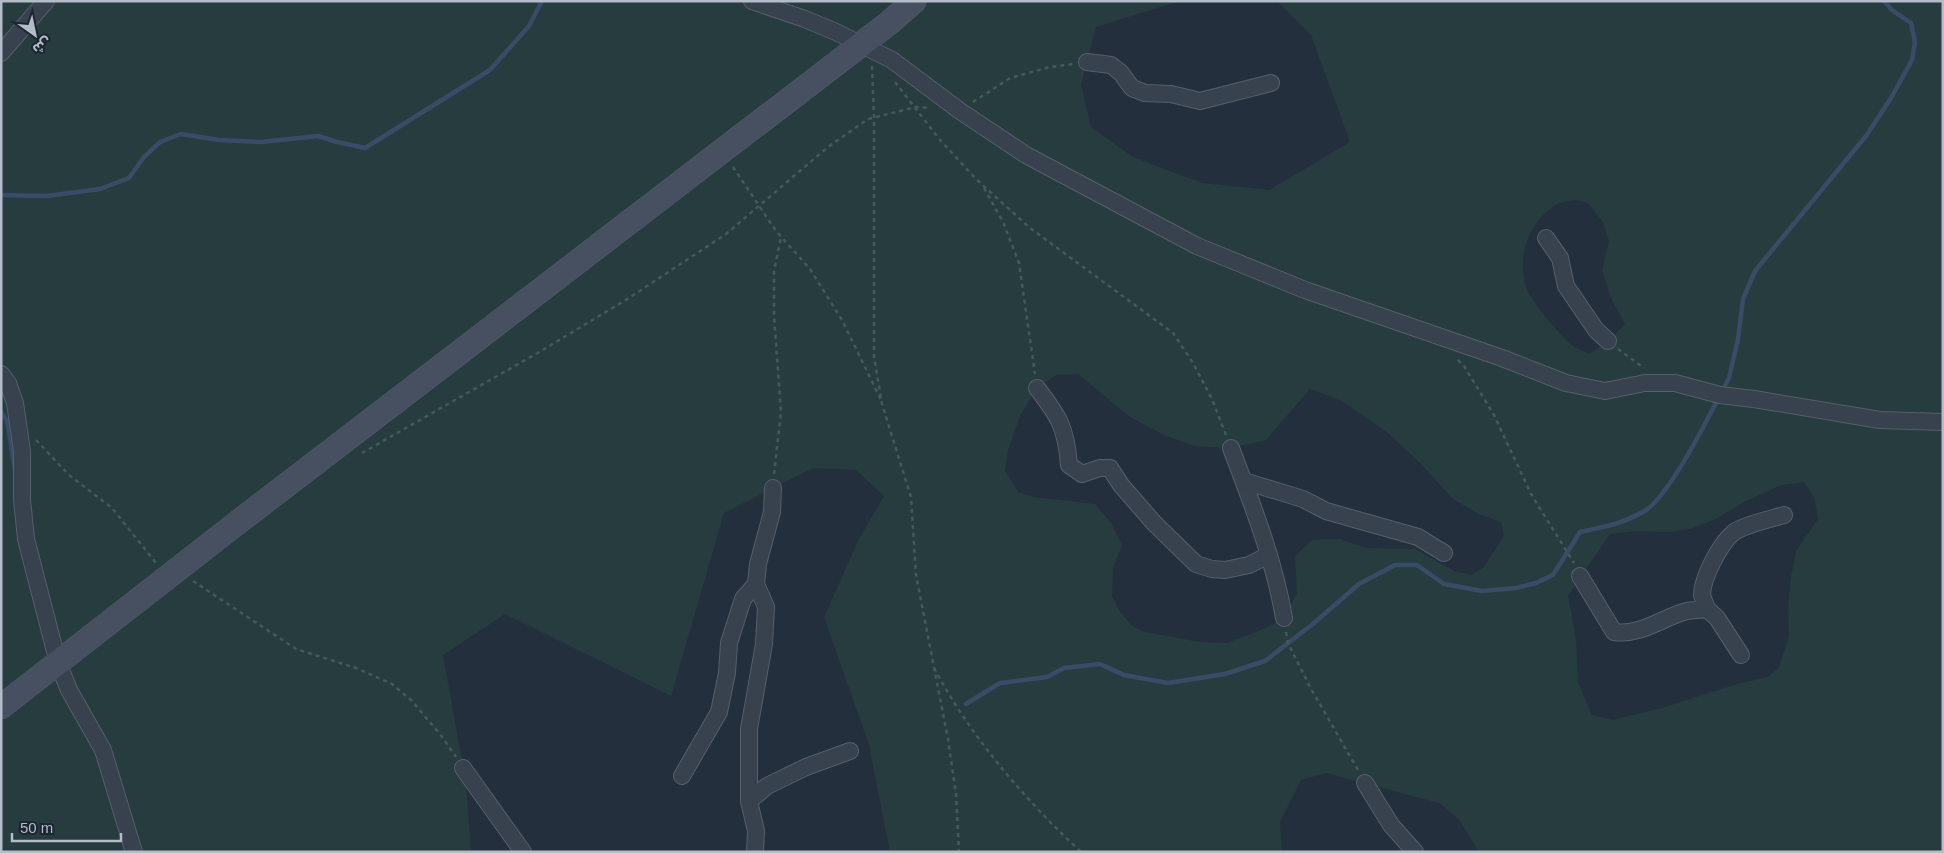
<svg xmlns="http://www.w3.org/2000/svg" width="1944" height="853" font-family="Helvetica,'Noto Sans Arabic',sans-serif">
	<style>
		.green { fill: #263c3f; fill-rule: evenodd }
		.lines { fill: none; stroke-linecap: round; stroke-linejoin: round }
		.stream { stroke: #394c67; stroke-width: 4.5 }
		.street-casing { stroke: #565f6c; stroke-width: 18 }
		.secondary-casing { stroke: #565f6c; stroke-width: 25 }
		.path { stroke: #44595c; stroke-width: 2.5; stroke-dasharray: 4 4; stroke-linecap: butt }
		.street { stroke: #38414e; stroke-width: 16 }
		.secondary { stroke: #465061; stroke-width: 24 }
	</style>
	<rect width="100%" height="100%" fill="#242f3e"/>
	<path class="green" d="M1,1H1180L1096,27L1081,85L1091,127L1133,157L1202,183L1269,190L1350,142L1311,35L1277,1H1943V852H1479L1459,819L1439,803L1326,773L1301,780L1280,822L1282,852H890L869,745L824,617L860,537L884,496L856,470L813,468L724,513L671,696L505,614L443,655L466,783L471,852H1ZM1576,200L1588,203L1603,222L1609,241L1602,270L1611,298L1625,324L1608,341L1590,354C1584,351 1577,349 1572,345C1563,339 1532,302 1528,292C1515,259 1527,223 1557,204C1562,201 1570,201 1576,200ZM1078,374L1130,417L1162,434L1194,446L1231,448L1266,440L1310,389L1342,401L1387,432L1421,464L1453,499L1479,514L1501,522L1504,536L1484,567L1472,575L1454,571L1415,549L1366,548L1340,539L1312,540L1295,556L1297,593L1284,618L1261,630L1227,643L1200,642L1145,632L1132,626L1119,610L1112,596L1113,568L1122,545L1111,523L1095,504L1033,497L1018,492L1005,471L1008,450L1020,416L1037,388L1056,375ZM1804,482L1814,497L1818,519L1796,551L1790,582L1788,609L1789,636L1779,667L1768,677L1737,684L1662,708L1613,720L1592,715L1578,682L1576,640L1568,595L1610,534L1635,531L1668,532L1690,529L1718,518L1744,502L1781,485Z"/>
	<g class="lines">
		<g class="stream">
			<polyline points="1,195 47,196 100,189 129,178 144,157 160,142 181,134 219,140 261,142 318,136 337,142 365,148 490,70 529,26 542,1"/>
			<polyline points="1722,391 1729,378 1738,339 1743,299 1755,271 1866,136 1891,98 1912,60 1915,42 1911,23 1892,10 1884,1"/>
			<polyline points="1,412 7,421 15,470"/>
			<path d="M966,704L1000,683L1047,677L1064,668L1100,664L1124,675L1168,683L1225,674L1265,661L1314,623L1359,584L1395,565H1417L1444,584L1482,591L1516,588L1536,583L1553,575L1580,532C1603,527 1626,523 1646,510C1669,495 1705,424 1719,397"/>
		</g>
		<g class="street-casing">
			<g id="street">
				<polyline points="752,1 805,19 836,32 892,60 960,111 1026,155 1197,246 1305,290 1502,358 1566,383 1605,391 1645,383 1675,383 1720,395 1754,399 1880,420 1943,422"/>
				<polyline points="1,53 46,1"/>
				<polyline points="1087,62 1111,65 1121,73 1132,88 1145,93 1171,94 1200,101 1271,83"/>
				<polyline points="1546,238 1560,258 1566,286 1596,330 1608,341"/>
				<polyline points="1,374 8,383 15,403 22,451 22,500 26,539 58,663 69,690 103,750 134,852"/>
				<path d="M1037,388C1059,417 1066,427 1069,465L1082,474L1100,468H1110L1121,485L1154,523L1196,564L1212,569L1225,570L1249,565L1269,555"/>
				<path d="M1231,448C1252,504 1274,559 1284,618"/>
				<polyline points="1244,481 1303,499 1326,511 1418,537 1444,553"/>
				<path d="M1580,576L1614,632C1641,636 1663,617 1687,611C1693,610 1701,610 1707,609L1717,618L1741,655"/>
				<path d="M1707,609C1706,605 1703,599 1702,595C1702,578 1720,544 1733,533C1743,525 1771,519 1784,515"/>
				<polyline points="463,768 523,852"/>
				<polyline points="682,776 719,712 727,673 729,643 743,599 756,584 758,564 772,512 773,488"/>
				<polyline points="1365,783 1391,825 1415,852"/>
				<polyline points="749,801 767,786 806,767 850,751"/>
				<polyline points="755,852 756,831 749,801 749,729 764,644 766,607 756,584"/>
			</g>
		</g>
		<g class="secondary-casing">
			<polyline id="secondary" points="1,707 237,523 889,23 914,1"/>
		</g>
		<g class="path">
			<polyline points="872,66 874,117 874,357 882,404 911,497 916,575 948,739 956,794 959,852"/>
			<polyline points="895,82 940,140 976,179 1030,228 1173,333 1193,363 1212,399 1226,435"/>
			<polyline points="973,102 1010,78 1050,67 1074,64"/>
			<polyline points="733,167 776,231 810,269 842,320 881,400"/>
			<polyline points="984,188 1003,222 1019,263 1035,374"/>
			<polyline points="1618,349 1644,368"/>
			<polyline points="1458,360 1464,366 1494,415 1531,494 1574,563"/>
			<polyline points="36,440 69,475 112,508 156,563"/>
			<polyline points="362,453 541,351 629,298 726,234 828,147 868,119 916,107 930,108"/>
			<polyline points="774,474 781,412 774,316 774,271 781,237"/>
			<polyline points="193,581 296,649 356,668 392,684 411,700 440,734 456,757"/>
			<polyline points="1286,632 1288,643 1310,687 1358,770"/>
			<path d="M934,668C971,737 1024,799 1081,852"/>
		</g>
		<use href="#street" class="street"/>
		<use href="#secondary" class="secondary"/>
	</g>
	<rect width="1944" height="853" fill="none" stroke="#b4bcc9" stroke-width="5"/>
	<g transform="translate(35 35) rotate(147)" stroke="#1d2633" stroke-width="4" paint-order="stroke">
	<path d="M0-4L9 19L0 12L-9 19Z" fill="#b4bcc9"/>
	<text y="-8" font-size="14" font-weight="bold" text-anchor="middle" fill="#b4bcc9">ش</text>
	</g>
	<path d="M12 833v8h109v-8" fill="none" stroke="#b4bcc9" stroke-width="2.5"/>
	<text x="20" y="833" font-size="15" fill="#b4bcc9" stroke="#1d2633" stroke-width="4" paint-order="stroke">50 m</text>
</svg>
